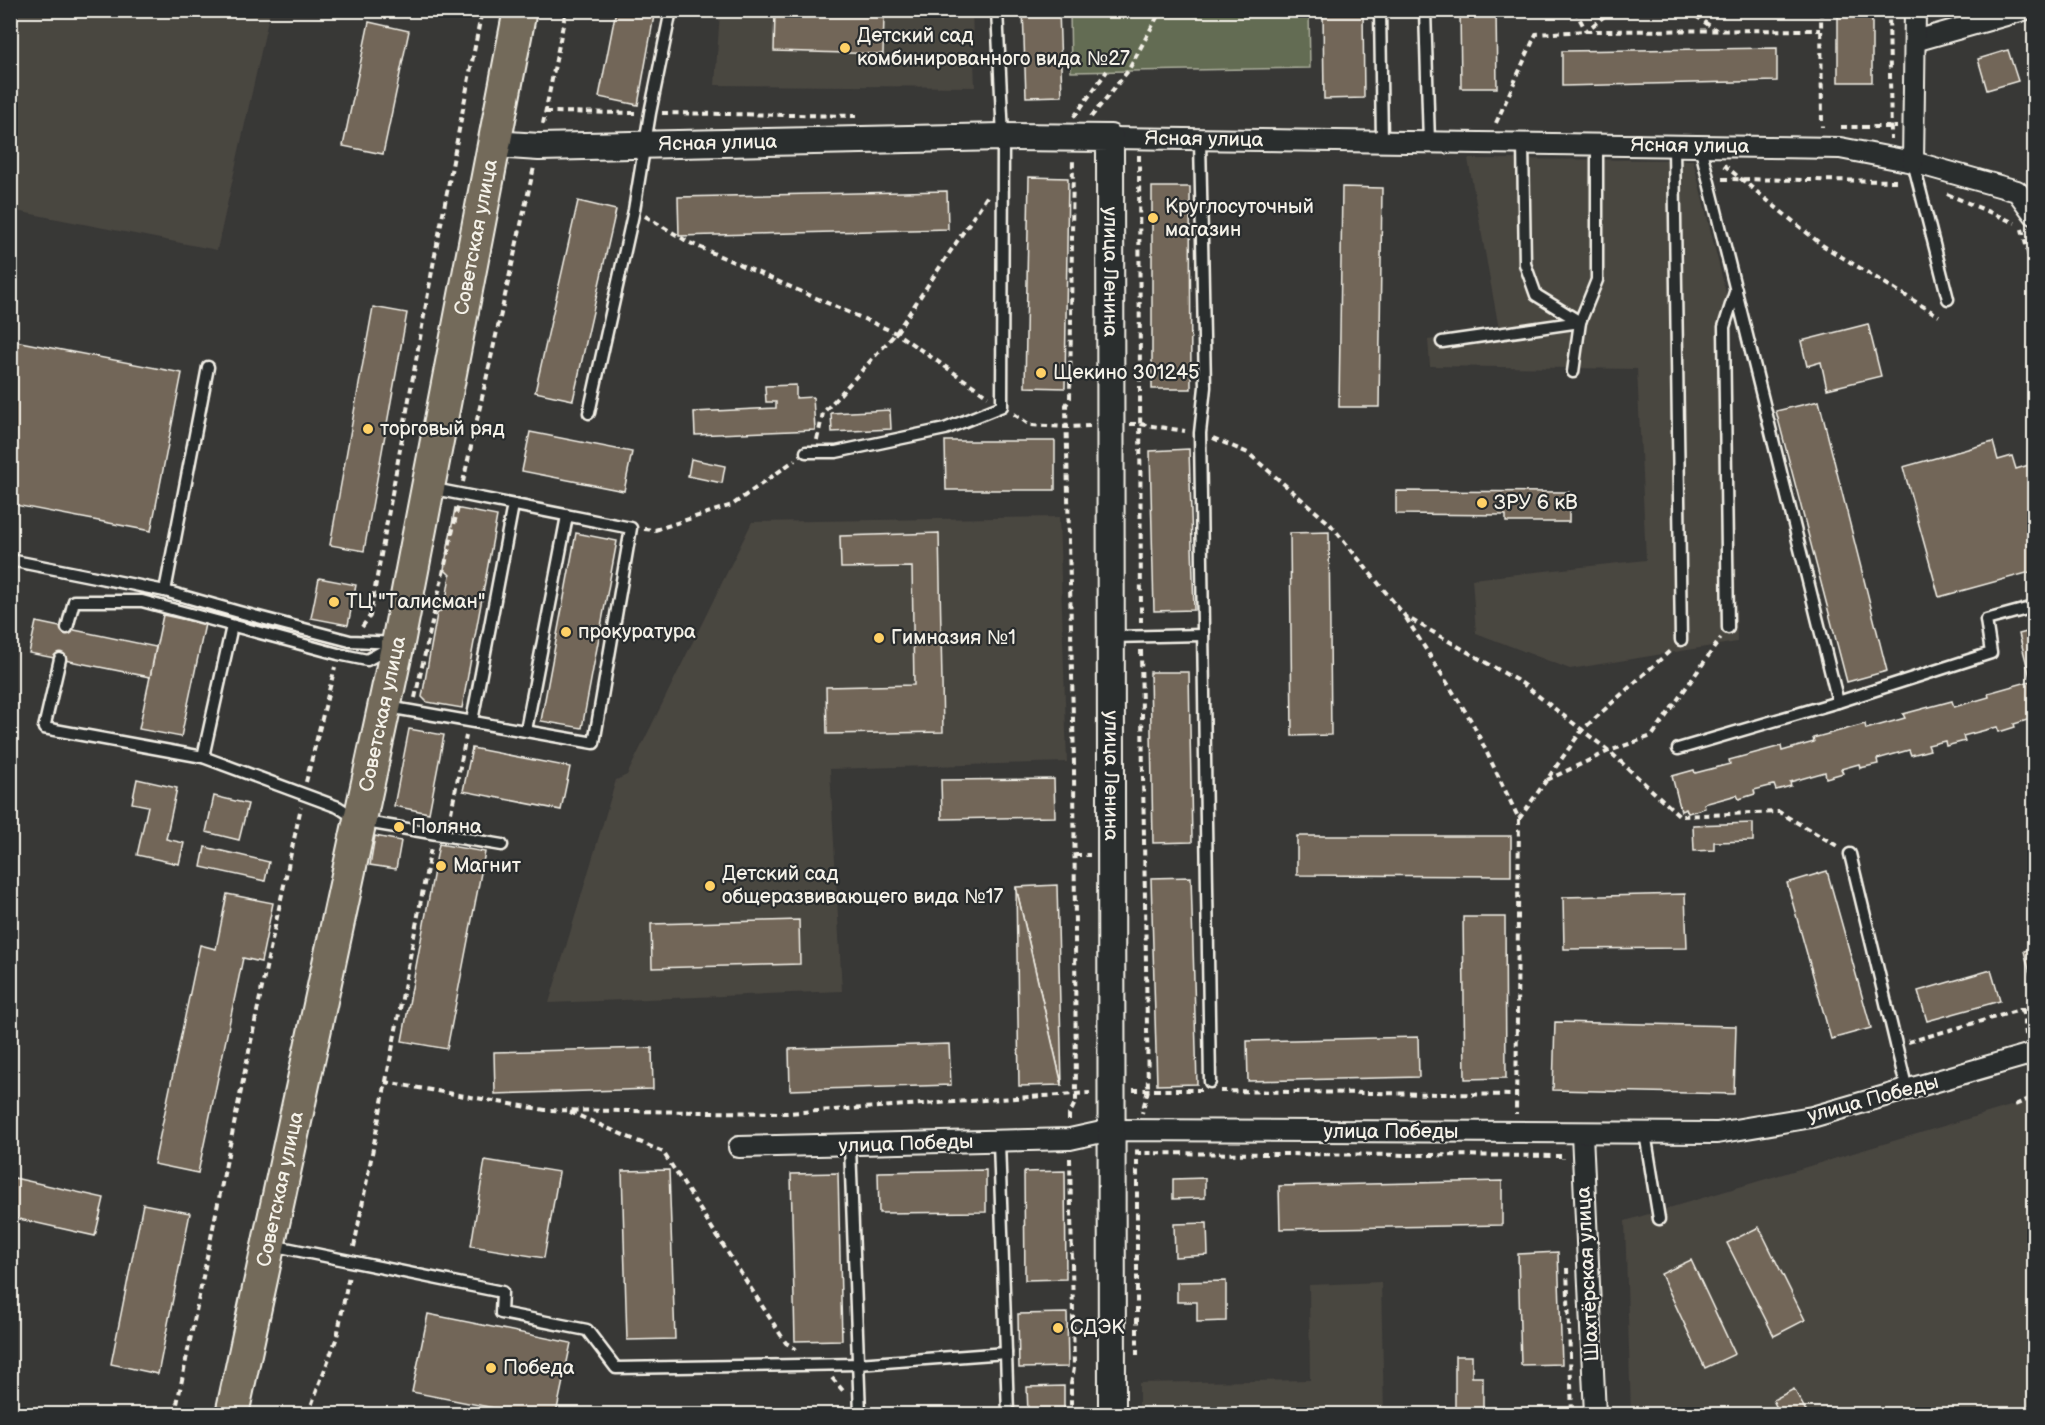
<svg xmlns="http://www.w3.org/2000/svg" width="2045" height="1425" font-family="'Balsamiq Sans',sans-serif">
	<style>
		.built { fill: #494640 }
		.green { fill: #636c52; stroke: #acae9d; stroke-width: 1.5 }
		.building { fill: #726658; stroke: #f4f1e8; stroke-width: 1.5 }
		.lines { fill: none; stroke-linecap: round; stroke-linejoin: round }
		.service-casing { stroke: #f4f1e8; stroke-width: 15 }
		.minor-casing { stroke: #f4f1e8; stroke-width: 24 }
		.tertiary-casing { stroke: #f4f1e8; stroke-width: 30 }
		.primary-casing { stroke: #f4f1e8; stroke-width: 36 }
		.path { stroke: #f4f1e8; stroke-width: 4; stroke-dasharray: 6 4.5; stroke-linecap: butt }
		.service { stroke: #2a2d2e; stroke-width: 10 }
		.minor { stroke: #2a2d2e; stroke-width: 20 }
		.tertiary { stroke: #2a2d2e; stroke-width: 26 }
		.primary { stroke: #736b5a; stroke-width: 32 }
		.poi-dot { fill: #ffd166; stroke: #2a2d2e; stroke-width: 2 }
		.labels { text-anchor: middle; dominant-baseline: central; stroke-width: 4.5; stroke-linejoin: round; paint-order: stroke }
		.poi-label { font-size: 20px; fill: #f4f1e8; stroke: #2a2d2e; text-anchor: start }
		.street-label { font-size: 20px; fill: #f4f1e8; stroke: #2a2d2e }
	</style>
	<rect width="100%" height="100%" fill="#383836"/>
	<filter id="ink" filterUnits="userSpaceOnUse"><feTurbulence type="fractalNoise" baseFrequency=".0167" numOctaves="2"/><feDisplacementMap in="SourceGraphic" scale="12" xChannelSelector="R" yChannelSelector="G"/><feConvolveMatrix kernelMatrix="1 2 1 2 8 2 1 2 1" color-interpolation-filters="sRGB"/></filter>
	<g filter="url(#ink)">
		<g class="built">
			<polygon points="10,11 270,11 217,250 11,210"/>
			<polygon points="720,11 972,11 975,87 715,85"/>
			<polygon points="1468,159 1693,160 1731,313 1737,642 1570,669 1476,633 1472,579 1646,560 1637,369 1430,366 1428,340 1499,329"/>
			<polygon points="1059,517 1067,762 830,769 842,991 549,1003 616,780 627,775 752,522"/>
			<polygon points="2034,1099 2034,1414 1631,1414 1625,1221"/>
			<polygon points="1381,1282 1384,1414 1139,1414 1139,1383 1310,1380 1309,1285"/>
		</g>
		<polygon class="green" points="1070,11 1309,11 1310,68 1071,72"/>
		<g class="building">
			<polygon points="616,10 655,10 638,105 599,97"/>
			<polygon points="1023,10 1059,10 1062,96 1026,97"/>
			<polygon points="1323,10 1363,10 1364,98 1324,99"/>
			<polygon points="1460,10 1496,10 1497,88 1461,88"/>
			<rect x="1838" y="10" width="34" height="72"/>
			<polygon points="775,12 884,15 883,54 774,51"/>
			<polygon points="369,22 409,31 383,154 343,146"/>
			<polygon points="1777,48 1777,81 1562,86 1562,51"/>
			<polygon points="2008,50 2018,81 1987,90 1978,59"/>
			<polygon points="1029,177 1068,178 1065,388 1025,387"/>
			<polygon points="1152,187 1190,187 1191,389 1152,389"/>
			<polygon points="1342,187 1382,188 1379,407 1339,407"/>
			<polygon points="947,191 948,229 679,236 678,197"/>
			<polygon points="578,201 616,210 573,400 535,392"/>
			<polygon points="373,307 407,313 364,551 330,545"/>
			<polygon points="1868,324 1881,376 1827,389 1821,362 1807,366 1801,341"/>
			<polygon points="10,340 182,373 151,531 10,504"/>
			<polygon points="796,385 796,398 813,397 815,430 695,435 694,412 776,408 776,402 766,402 765,386"/>
			<polygon points="1819,401 1887,671 1847,682 1776,411"/>
			<polygon points="890,410 891,429 832,432 831,413"/>
			<polygon points="530,432 632,452 624,491 522,471"/>
			<polygon points="945,441 1055,441 1055,490 946,490"/>
			<polygon points="1993,442 1998,460 2012,456 2016,469 2032,464 2034,472 2034,571 1939,597 1903,467"/>
			<polygon points="1189,449 1194,610 1154,611 1150,451"/>
			<polygon points="691,459 725,466 722,483 688,476"/>
			<polygon points="1396,491 1569,492 1569,522 1506,522 1506,515 1396,514"/>
			<polygon points="455,508 497,516 462,708 427,702 422,697 437,614 445,607 450,575 444,569"/>
			<polygon points="1329,532 1331,735 1292,736 1290,533"/>
			<polygon points="576,533 617,541 582,728 541,721"/>
			<polygon points="939,533 943,732 827,734 826,687 914,685 912,567 841,568 840,536"/>
			<polygon points="319,578 356,585 348,625 311,618"/>
			<polygon points="163,615 205,624 181,737 139,729"/>
			<polygon points="36,622 156,647 150,677 29,653"/>
			<polygon points="2034,630 2034,718 2014,724 2015,727 1999,732 1997,727 1963,736 1965,741 1946,746 1945,741 1928,745 1930,750 1911,755 1909,750 1877,759 1878,764 1860,768 1859,764 1841,769 1843,773 1826,778 1825,772 1790,782 1791,786 1776,790 1774,785 1754,790 1755,794 1739,799 1737,795 1704,804 1705,808 1688,813 1686,809 1681,811 1672,776 1694,770 1695,773 1730,764 1729,760 1781,746 1782,751 1814,742 1813,738 1865,724 1866,729 1905,718 1903,714 1952,701 1954,707 1989,697 1988,693 2031,681 2019,634"/>
			<polygon points="1150,672 1189,672 1192,842 1153,843"/>
			<polygon points="409,729 444,735 429,813 394,806"/>
			<polygon points="472,748 570,767 561,810 463,791"/>
			<polygon points="137,779 177,788 166,839 184,843 179,864 137,855 148,806 132,803"/>
			<polygon points="1054,779 1055,817 942,819 941,780"/>
			<polygon points="214,796 248,804 239,840 206,832"/>
			<polygon points="1753,823 1753,841 1714,842 1714,850 1694,851 1693,825"/>
			<polygon points="375,836 401,841 396,869 370,865"/>
			<polygon points="1297,836 1511,836 1511,876 1297,875"/>
			<polygon points="439,844 485,852 447,1049 402,1041"/>
			<polygon points="205,847 269,862 265,881 201,867"/>
			<polygon points="1827,871 1871,1028 1831,1039 1787,883"/>
			<polygon points="1191,877 1197,1084 1157,1085 1151,878"/>
			<polygon points="1057,885 1062,1085 1016,887"/>
			<polygon points="1016,887 1062,1085 1019,1086"/>
			<polygon points="227,894 273,903 261,962 243,958 198,1173 154,1164 200,945 216,949"/>
			<polygon points="1685,894 1687,948 1564,949 1563,897"/>
			<polygon points="1463,917 1505,917 1506,1078 1465,1079"/>
			<polygon points="799,920 800,964 652,968 651,924"/>
			<polygon points="2034,948 2034,988 2024,951"/>
			<polygon points="1991,970 2000,1001 1927,1021 1918,991"/>
			<polygon points="1555,1022 1736,1026 1734,1094 1553,1090"/>
			<polygon points="1418,1037 1419,1077 1248,1081 1247,1041"/>
			<polygon points="949,1044 951,1085 790,1090 789,1049"/>
			<polygon points="652,1048 653,1089 495,1094 494,1052"/>
			<polygon points="485,1160 559,1172 544,1258 471,1246"/>
			<polygon points="669,1170 675,1339 627,1340 622,1171"/>
			<polygon points="986,1170 986,1212 879,1213 878,1172"/>
			<polygon points="1065,1171 1066,1279 1025,1280 1024,1172"/>
			<polygon points="838,1173 842,1340 795,1341 791,1174"/>
			<polygon points="10,1177 104,1198 95,1236 10,1217"/>
			<polygon points="1205,1178 1205,1198 1173,1199 1173,1179"/>
			<polygon points="1502,1181 1502,1225 1280,1229 1279,1186"/>
			<polygon points="143,1204 190,1213 158,1374 111,1364"/>
			<polygon points="1207,1223 1208,1255 1175,1257 1174,1224"/>
			<polygon points="1759,1227 1805,1320 1774,1336 1727,1243"/>
			<polygon points="1558,1252 1562,1364 1521,1365 1518,1254"/>
			<polygon points="1691,1260 1735,1354 1705,1368 1661,1274"/>
			<polygon points="1226,1281 1226,1321 1197,1322 1197,1302 1177,1302 1177,1282"/>
			<polygon points="1067,1313 1068,1367 1019,1368 1018,1314"/>
			<polygon points="428,1314 571,1343 556,1414 525,1414 412,1392"/>
			<polygon points="1455,1356 1472,1356 1472,1377 1483,1377 1483,1414 1455,1414"/>
			<polygon points="1064,1386 1064,1414 1028,1414 1027,1387"/>
			<polygon points="1794,1389 1806,1411 1799,1414 1780,1414 1773,1400"/>
			<polygon points="624,1410 839,1413 623,1414"/>
			<polygon points="1284,1413 1284,1414 1236,1414"/>
		</g>
		<g class="lines">
			<g class="service-casing">
				<g id="service">
					<polyline points="1380,10 1382,142"/>
					<polyline points="1425,10 1429,143"/>
					<polyline points="1200,140 1205,387 1200,433 1210,1082"/>
					<polyline points="1674,146 1681,640"/>
					<polyline points="1700,146 1838,702"/>
					<polyline points="1913,162 1948,299"/>
					<polyline points="1442,342 1580,322 1536,295 1525,264 1523,144"/>
					<polyline points="1573,372 1580,322 1597,280 1597,145"/>
					<polyline points="589,413 634,210 650,113 671,10"/>
					<polyline points="806,452 836,452 945,429 1002,406 1003,137 997,10"/>
					<polyline points="10,560 165,591 239,612 350,641 398,643 367,660 338,654 142,601 74,601 67,628"/>
					<polyline points="165,591 208,367"/>
					<polyline points="1728,628 1724,327 1736,289"/>
					<polyline points="1111,637 1203,635"/>
					<polyline points="60,659 44,728 203,757 338,807 360,821 502,845"/>
					<polyline points="388,707 594,743 631,528 429,488"/>
					<polyline points="472,721 513,505"/>
					<polyline points="526,730 567,516"/>
					<polyline points="1678,749 1838,702 1991,653 1986,620 2034,607"/>
					<polyline points="203,757 232,626"/>
					<polyline points="1850,854 1907,1090"/>
					<polyline points="1645,1133 1659,1219"/>
					<polyline points="999,1141 1008,1414"/>
					<polyline points="850,1146 860,1414"/>
					<polyline points="271,1245 502,1292 501,1313 587,1330 616,1368 858,1364 1006,1353"/>
				</g>
			</g>
			<g class="minor-casing">
				<g id="minor">
					<polyline points="1915,41 2024,10"/>
					<path id="s1" d="M1110,138L1840,148L1913,162L2017,191L2034,214"/>
					<polyline points="1913,162 1915,10"/>
					<polyline points="1582,1134 1595,1414"/>
					<polyline points="739,1147 1070,1139 1111,1130 1717,1133 1812,1117 2034,1053"/>
				</g>
			</g>
			<g class="tertiary-casing">
				<g id="tertiary">
					<path id="s2" d="M494,144L539,147L1003,137L1110,138L1112,1414"/>
				</g>
			</g>
			<g class="primary-casing">
				<g id="primary">
					<path id="s3" d="M232,1414L398,643L520,10"/>
				</g>
			</g>
			<g class="path">
				<polyline points="1154,10 1155,21"/>
				<polyline points="1575,10 1586,31 1612,10"/>
				<polyline points="1687,10 1716,30"/>
				<polyline points="1821,10 1822,127"/>
				<polyline points="1889,10 1891,139"/>
				<polyline points="545,112 637,113"/>
				<polyline points="662,113 856,116"/>
				<polyline points="1074,117 1107,71"/>
				<polyline points="1091,117 1128,71 1161,10"/>
				<polyline points="1496,123 1536,34 1586,31 1821,30"/>
				<polyline points="543,124 566,10"/>
				<polyline points="1841,127 1897,127"/>
				<polyline points="1139,155 1141,622"/>
				<polyline points="1724,165 1822,245 1939,316"/>
				<polyline points="1722,179 1900,181"/>
				<polyline points="1947,194 2015,223"/>
				<polyline points="645,216 690,243 896,333 988,396"/>
				<polyline points="2022,229 2034,277"/>
				<polyline points="1014,414 1030,425 1067,427 1090,426"/>
				<polyline points="1130,424 1140,424 1185,431"/>
				<polyline points="1213,438 1248,453 1330,524 1405,616 1523,684 1609,751 1680,816 1779,812 1839,847"/>
				<polyline points="817,440 823,413 896,333 988,195"/>
				<polyline points="463,482 534,167"/>
				<polyline points="644,529 655,530 732,505 795,460"/>
				<polyline points="1406,618 1472,722 1519,819 1516,1114"/>
				<polyline points="362,627 370,616 434,260 482,10"/>
				<polyline points="1141,650 1148,1090 1142,1113"/>
				<polyline points="415,698 458,507"/>
				<polyline points="1547,780 1609,751 1652,736 1721,638"/>
				<polyline points="306,782 335,667"/>
				<polyline points="1519,819 1582,730 1672,649"/>
				<polyline points="449,823 466,736"/>
				<polyline points="1075,855 1090,855"/>
				<polyline points="2023,1009 2026,1035"/>
				<polyline points="1908,1042 2034,1006"/>
				<polyline points="2030,1073 2033,1097"/>
				<polyline points="385,1082 545,1110 787,1113 1090,1093"/>
				<polyline points="1133,1090 1201,1090"/>
				<polyline points="1220,1091 1517,1095"/>
				<polyline points="2015,1105 2034,1097"/>
				<polyline points="570,1112 663,1152 786,1343 796,1349"/>
				<polyline points="1069,1120 1069,1115 1076,1101 1074,764 1066,405 1070,398 1073,158"/>
				<polyline points="1135,1153 1563,1156 1563,1159"/>
				<polyline points="1070,1158 1074,1368 1071,1384 1071,1414"/>
				<polyline points="354,1247 431,848"/>
				<polyline points="1567,1268 1572,1414"/>
				<polyline points="1137,1355 1137,1147"/>
				<polyline points="832,1378 845,1393"/>
				<polyline points="175,1414 267,963 301,807"/>
				<polyline points="308,1414 337,1337 349,1275"/>
			</g>
			<use href="#service" class="service"/>
			<use href="#minor" class="minor"/>
			<use href="#tertiary" class="tertiary"/>
			<use href="#primary" class="primary"/>
		</g>
	</g>
	<g class="poi-dot">
		<circle cx="845" cy="48" r="6"/>
		<circle cx="1153" cy="218" r="6"/>
		<circle cx="1041" cy="373" r="6"/>
		<circle cx="368" cy="429" r="6"/>
		<circle cx="1482" cy="503" r="6"/>
		<circle cx="334" cy="602" r="6"/>
		<circle cx="566" cy="632" r="6"/>
		<circle cx="879" cy="638" r="6"/>
		<circle cx="399" cy="827" r="6"/>
		<circle cx="441" cy="866" r="6"/>
		<circle cx="710" cy="886" r="6"/>
		<circle cx="1058" cy="1328" r="6"/>
		<circle cx="491" cy="1368" r="6"/>
	</g>
	<g class="labels">
		<g class="poi-label">
			<text x="857" y="36">Детский сад<tspan x="857" dy="23">комбинированного вида №27</tspan></text>
			<text x="1165" y="207">Круглосуточный<tspan x="1165" dy="23">магазин</tspan></text>
			<text x="1053" y="373">Щекино 301245</text>
			<text x="380" y="429">торговый ряд</text>
			<text x="1494" y="503">ЗРУ 6 кВ</text>
			<text x="346" y="602">ТЦ "Талисман"</text>
			<text x="578" y="632">прокуратура</text>
			<text x="891" y="638">Гимназия №1</text>
			<text x="411" y="827">Поляна</text>
			<text x="453" y="866">Магнит</text>
			<text x="722" y="874">Детский сад<tspan x="722" dy="23">общеразвивающего вида №17</tspan></text>
			<text x="1070" y="1328">СДЭК</text>
			<text x="503" y="1368">Победа</text>
		</g>
		<g class="street-label">
			<text stroke="none"><textPath href="#s1" startOffset="94">Ясная улица</textPath></text>
			<text stroke="none"><textPath href="#s2" startOffset="224">Ясная улица</textPath></text>
			<text stroke="none"><textPath href="#s1" startOffset="580">Ясная улица</textPath></text>
			<text stroke="none"><textPath href="#s3" startOffset="1202">Советская улица</textPath></text>
			<text stroke="none"><textPath href="#s2" startOffset="750">улица Ленина</textPath></text>
			<text stroke="none"><textPath href="#s3" startOffset="716">Советская улица</textPath></text>
			<text stroke="none"><textPath href="#s2" startOffset="1254">улица Ленина</textPath></text>
			<text transform="translate(1873 1099) rotate(-15)">улица Победы</text>
			<text x="1391" y="1132">улица Победы</text>
			<text transform="translate(906 1144) rotate(-2)">улица Победы</text>
			<text stroke="none"><textPath href="#s3" startOffset="230">Советская улица</textPath></text>
			<text transform="translate(1588 1274) rotate(-93)">Шахтёрская улица</text>
		</g>
	</g>
	<rect width="2045" height="1425" fill="none" stroke="#2a2d2e" stroke-width="36"/>
	<rect x="18" y="18" width="2009" height="1389" fill="none" stroke="#f4f1e8" stroke-width="2" filter="url(#ink)"/>
</svg>
